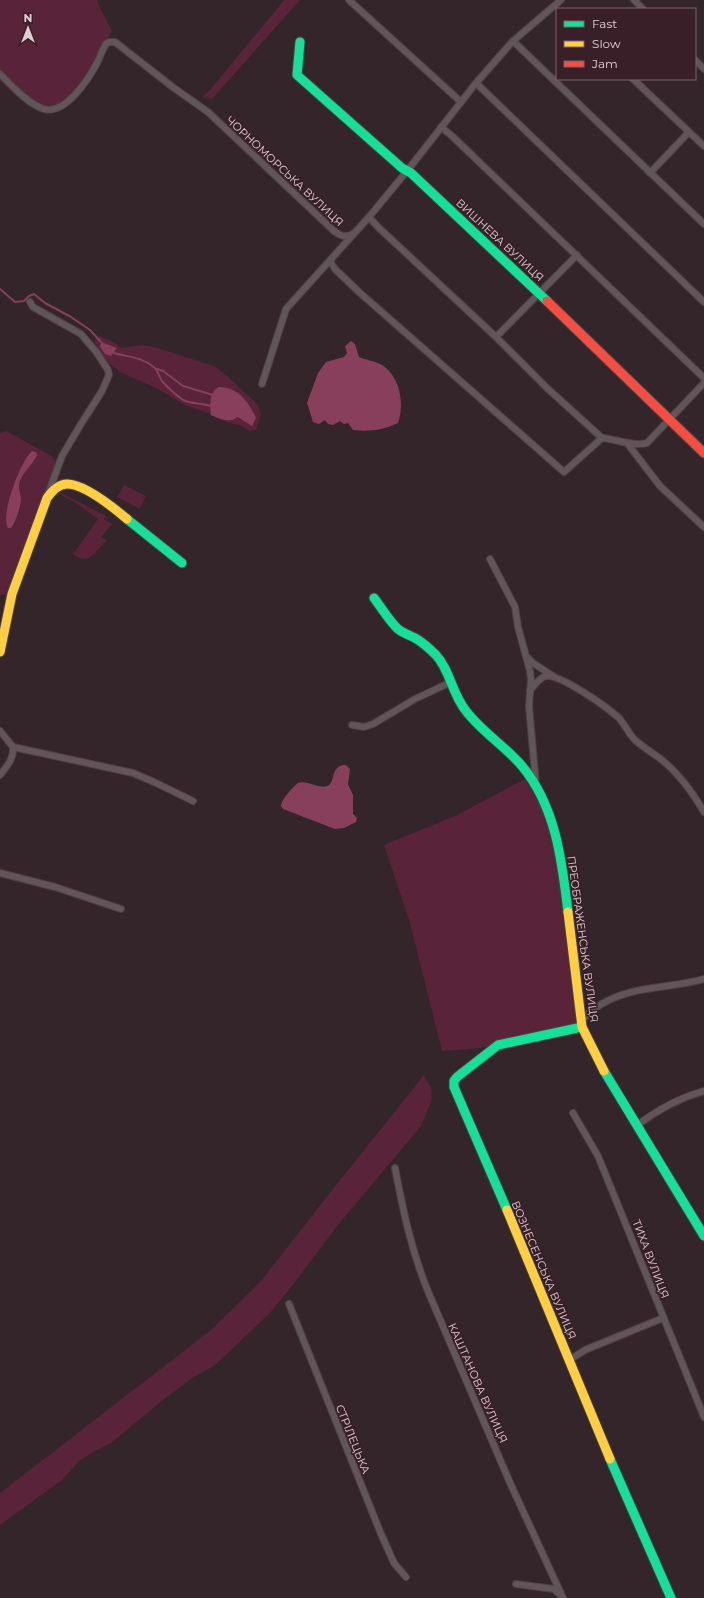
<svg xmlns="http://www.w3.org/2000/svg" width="704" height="1598" font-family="Montserrat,sans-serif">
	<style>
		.green { fill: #59233a }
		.water { fill: #873f5c }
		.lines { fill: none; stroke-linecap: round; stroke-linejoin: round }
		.stream { stroke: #873f5c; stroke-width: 2 }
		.street-casing { stroke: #4e4146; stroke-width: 8 }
		.fast-casing { stroke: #4e4146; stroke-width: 11 }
		.slow-casing { stroke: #4e4146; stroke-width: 11 }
		.jam-casing { stroke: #4e4146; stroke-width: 11 }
		.street { stroke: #615559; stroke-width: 6 }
		.fast { stroke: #16e098; stroke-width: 9 }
		.slow { stroke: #ffcf43; stroke-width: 9 }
		.jam { stroke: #f24e42; stroke-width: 9 }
		.labels { text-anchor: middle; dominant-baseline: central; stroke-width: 3.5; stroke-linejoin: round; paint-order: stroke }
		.street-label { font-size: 11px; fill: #e0ced4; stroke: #391f28 }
	</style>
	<rect width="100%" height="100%" fill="#33252a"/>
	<g class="green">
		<path d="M0,0H97L98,4L112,31C99,54 77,100 49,107C31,112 11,92 0,80Z"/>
		<polygon points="284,0 300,0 212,99 202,97 209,91"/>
		<polygon points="99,336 115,343 121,348 142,345 154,347 214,366 225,374 258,405 261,415 256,430 250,431 242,426 223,421 208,413 185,405 156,388 120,372 109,363 99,350 95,343 95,339"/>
		<polygon points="6,431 50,455 55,461 55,464 9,594 0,595 0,433"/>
		<polygon points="124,485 146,496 140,509 117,497"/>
		<path d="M58,491L106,516L104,519L112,524L101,537L107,541C96,548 90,568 73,554L98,519L76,503L55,492Z"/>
		<polygon points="525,779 543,810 559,866 577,1028 480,1048 442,1051 410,923 384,845 455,816"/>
		<polygon points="424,1075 432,1090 431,1102 421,1126 338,1225 289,1290 270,1313 214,1366 194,1377 168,1396 111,1443 95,1451 79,1461 62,1480 0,1525 0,1493 211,1330 261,1281 325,1199"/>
	</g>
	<g class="water">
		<path d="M351,341L355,344L359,357C366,360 375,361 382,365C400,376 405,405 398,423C383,430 370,432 353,430L348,423L344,424L340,421L333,425L328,424L325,420L319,424L313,422L307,403L318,373L326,362L344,357L347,353L345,346Z"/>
		<polygon points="104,343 117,348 111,356 105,354 100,347 101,344"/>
		<path d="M219,387C238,387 249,402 256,418L252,426L238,417C235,418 233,420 231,420C227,422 215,417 211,415C210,405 209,392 219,387Z"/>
		<path d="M32,451L36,452L37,455C33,465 21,473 19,484C18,489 21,494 21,499C21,505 15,524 11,528H8C0,515 20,462 32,451Z"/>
		<path d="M343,765H346L350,769L348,784L353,795V814L357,818L356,822L344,828L335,829L283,809L281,806C282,800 285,797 289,792C291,790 295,785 298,783C307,779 321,791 329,785C335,780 331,768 343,765Z"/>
	</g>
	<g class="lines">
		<g class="stream">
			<polyline points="0,289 15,302 24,301 29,296 34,294 45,303 71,317 90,330 102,343"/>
			<path d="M114,353C128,357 143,357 155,368C158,371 159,377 162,381C168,388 176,395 183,400C191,404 202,403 210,406"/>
			<polyline points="157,369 163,371 183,386 213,395"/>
		</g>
		<g class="street-casing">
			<g id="street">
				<polyline points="349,0 461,102"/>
				<polyline points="634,0 643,9"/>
				<polyline points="513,41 704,224"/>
				<polyline points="695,60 704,69"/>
				<path d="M0,74C11,85 29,105 44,109C65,115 88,80 97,63C100,57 102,50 106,44L109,42H115L174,88L208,112L334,231C341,236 345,238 353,234"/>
				<polyline points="633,79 704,146"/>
				<polyline points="476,83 704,302"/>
				<polyline points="441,127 452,136 704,378"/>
				<polyline points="650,173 689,132"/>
				<polyline points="369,217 378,227 496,337 547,388 602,438"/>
				<path d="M330,261L335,269L359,292L564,472L602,438C617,439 632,447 647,443L704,383"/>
				<polyline points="30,302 33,307 81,334 97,353 108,370 109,375 102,391 81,424 62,456 48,494"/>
				<polyline points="496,337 577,255"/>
				<polyline points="262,384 286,309 369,217 407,171 476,83 513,41 561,0"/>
				<polyline points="627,443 660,486 704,527"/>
				<polyline points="490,559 515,607 518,627 530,671 531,680 529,706 536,785"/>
				<polyline points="526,656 533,663 553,676"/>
				<path d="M530,690C535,685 539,678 546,676C561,674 608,708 619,718C625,725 629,734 635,740C644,748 653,753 662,760C679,774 693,793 704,812"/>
				<polyline points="352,725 364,727 373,724 415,699 449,683"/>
				<polyline points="0,731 13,747 133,773 154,782 193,801"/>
				<path d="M0,775C7,766 14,759 13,747"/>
				<polyline points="0,873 55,887 121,909"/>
				<path d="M581,1021C587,1015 593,1009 600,1005C631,985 670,989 704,979"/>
				<polyline points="573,1113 598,1156 704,1417"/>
				<path d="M636,1126C657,1110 679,1098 704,1091"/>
				<path d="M395,1168C403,1210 411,1249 427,1289L511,1485L563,1598"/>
				<polyline points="289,1304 381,1534 394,1563 406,1577"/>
				<polyline points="569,1360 585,1350 663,1318"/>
				<polyline points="516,1584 554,1589 559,1594"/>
			</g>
		</g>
		<g class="fast-casing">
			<g id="fast">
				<polyline points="300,42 297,75 402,168 411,173 547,301"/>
				<polyline points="127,519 182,563"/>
				<path d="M374,598C381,607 390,622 398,629C403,633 409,635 415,638C422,642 430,649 436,655C450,670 452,694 466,711C482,732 505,746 522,766C556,807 562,861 568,912"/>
				<polyline points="604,1071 704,1236"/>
				<polyline points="507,1210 454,1087 454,1081 457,1077 498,1045 582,1027"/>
				<polyline points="610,1459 671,1598"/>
			</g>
		</g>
		<g class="slow-casing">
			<g id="slow">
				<path d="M0,652L12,594L47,498C52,491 58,484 67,484C85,484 114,508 127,519"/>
				<polyline points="568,912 582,1027 604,1071"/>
				<polyline points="507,1210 610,1459"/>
			</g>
		</g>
		<g class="jam-casing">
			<polyline id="jam" points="547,301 704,453"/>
		</g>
		<use href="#street" class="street"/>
		<use href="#fast" class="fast"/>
		<use href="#slow" class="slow"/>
		<use href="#jam" class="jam"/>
	</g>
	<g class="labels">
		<g class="street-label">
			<text transform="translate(285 171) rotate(43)">ЧОРНОМОРСЬКА ВУЛИЦЯ</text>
			<text transform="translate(500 240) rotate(43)">ВИШНЕВА ВУЛИЦЯ</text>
			<text transform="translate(583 939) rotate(82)">ПРЕОБРАЖЕНСЬКА ВУЛИЦЯ</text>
			<text transform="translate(651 1259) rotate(69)">ТИХА ВУЛИЦЯ</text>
			<text transform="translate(544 1270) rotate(67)">ВОЗНЕСЕНСЬКА ВУЛИЦЯ</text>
			<text transform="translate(478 1383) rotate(66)">КАШТАНОВА ВУЛИЦЯ</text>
			<text transform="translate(353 1439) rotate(68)">СТРІЛЕЦЬКА</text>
		</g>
	</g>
	<rect x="556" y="8" width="140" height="72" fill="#391f28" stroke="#7c656d"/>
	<rect x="564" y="21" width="20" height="6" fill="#16e098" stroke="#7c656d"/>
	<text x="592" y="28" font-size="12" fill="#e0ced4">Fast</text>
	<rect x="564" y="41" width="20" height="6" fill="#ffcf43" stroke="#7c656d"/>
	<text x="592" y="48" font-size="12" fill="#e0ced4">Slow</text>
	<rect x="564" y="61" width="20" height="6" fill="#f24e42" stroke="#7c656d"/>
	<text x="592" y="68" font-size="12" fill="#e0ced4">Jam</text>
	<g transform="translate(28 28)" stroke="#391f28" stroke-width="3" paint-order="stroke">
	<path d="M0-3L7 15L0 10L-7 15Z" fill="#e0ced4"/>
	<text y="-6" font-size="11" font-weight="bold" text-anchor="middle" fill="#e0ced4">N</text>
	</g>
</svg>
